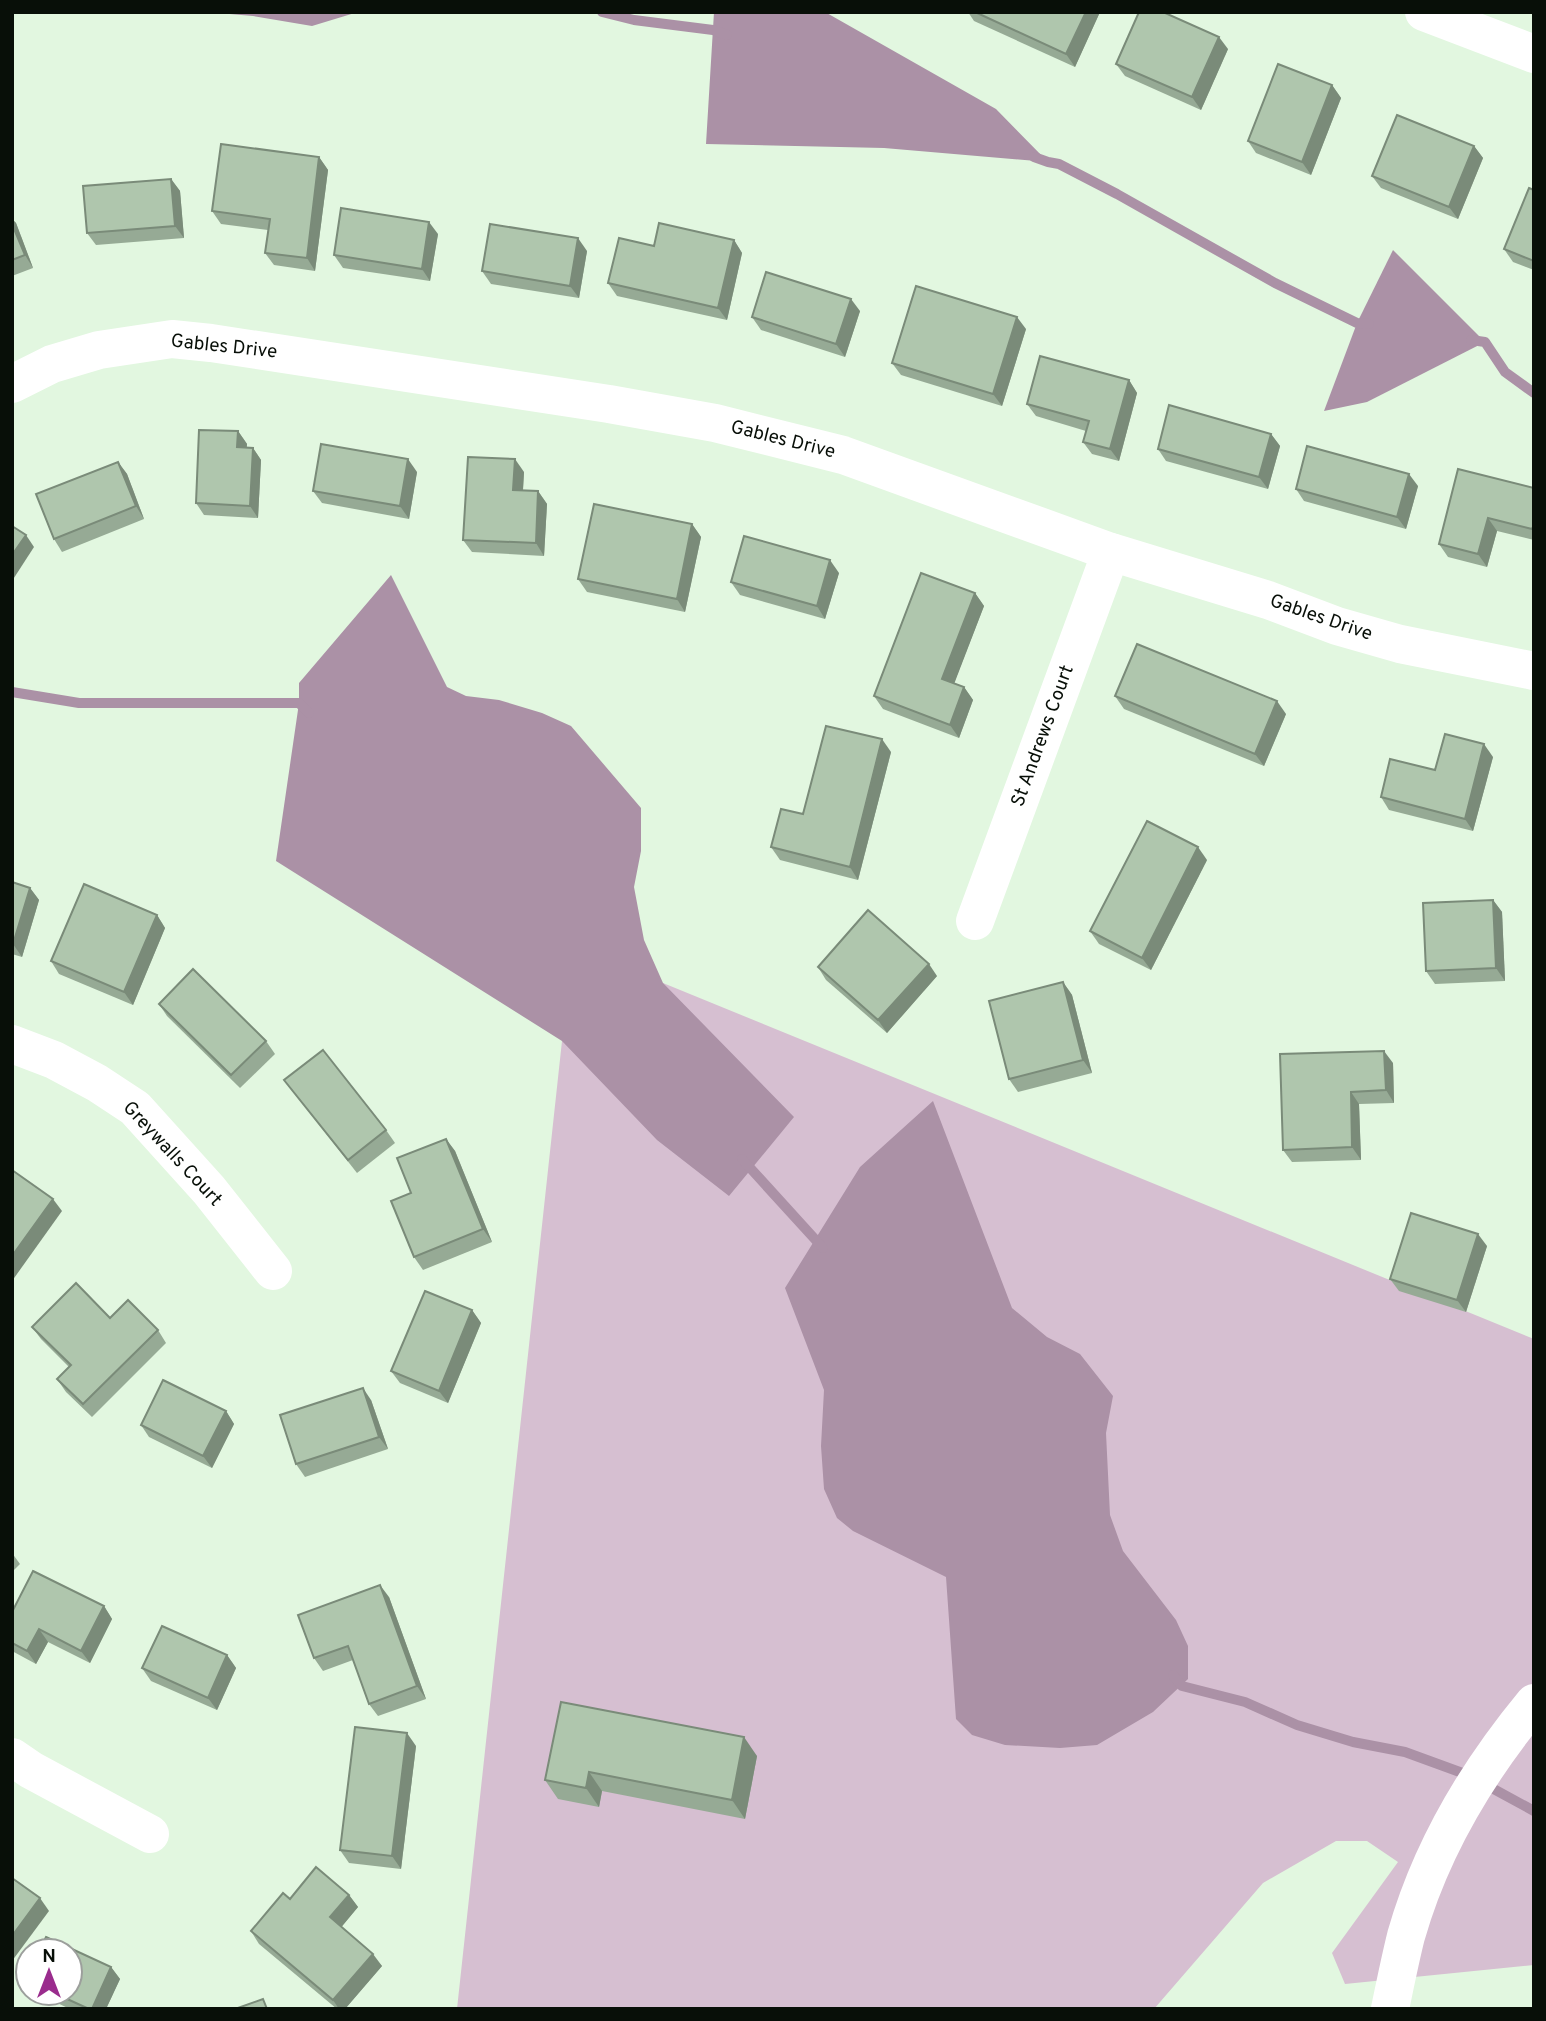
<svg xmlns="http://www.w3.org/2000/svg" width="1546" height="2021" font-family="Overpass,sans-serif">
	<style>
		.green { fill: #d6bfd1 }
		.water { fill: #ab91a6 }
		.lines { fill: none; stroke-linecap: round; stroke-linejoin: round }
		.stream { stroke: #ab91a6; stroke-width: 10 }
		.minor { stroke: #fff; stroke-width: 38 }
		.wall { fill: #96aa95 }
		.shaded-wall { fill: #7a8b79 }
		.building { fill: #afc6ad; stroke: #7a8b79; stroke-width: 2 }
		.labels { text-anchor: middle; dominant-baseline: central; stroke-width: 6; stroke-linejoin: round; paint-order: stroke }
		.street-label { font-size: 19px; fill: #080f08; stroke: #fff }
	</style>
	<rect width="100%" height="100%" fill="#e2f7e0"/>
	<polygon class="green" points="663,983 1534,1339 1534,1965 1345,1984 1332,1953 1398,1862 1367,1841 1336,1841 1263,1883 1154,2009 457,2009 562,1041"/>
	<g class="water">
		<polygon points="206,12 358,12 312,26 253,16"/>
		<polygon points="714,12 825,12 996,109 1048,162 884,148 706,144"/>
		<polygon points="1393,250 1485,342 1367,402 1324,411 1357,323"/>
		<polygon points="391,575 447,687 466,696 499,700 542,713 571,726 641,808 641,851 634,887 644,940 663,983 794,1117 729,1196 657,1140 562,1041 276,861 299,703 299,683"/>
		<polygon points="933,1101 1012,1308 1047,1337 1080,1354 1113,1396 1106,1433 1110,1515 1123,1551 1176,1620 1188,1646 1188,1679 1153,1712 1097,1745 1060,1748 1005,1745 972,1735 956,1719 946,1577 853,1531 837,1518 824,1489 821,1446 824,1390 785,1288 860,1167"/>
	</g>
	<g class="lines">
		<g class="stream">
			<polyline points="602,12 634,20 713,30 727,35"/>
			<polyline points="1034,157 1048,162 1059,164 1117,194 1275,283 1357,323 1369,324"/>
			<polyline points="1471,340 1485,342 1505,372 1534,393"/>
			<polyline points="12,692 79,703 299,703 309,713"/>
			<polyline points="742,1159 823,1248"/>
			<polyline points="1173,1675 1182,1686 1245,1702 1297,1725 1353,1742 1405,1752 1468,1775 1534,1811"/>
		</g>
		<g class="minor">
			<polyline points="1424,12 1534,54"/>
			<polyline points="12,384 52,364 99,350 172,339 211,343 609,404 715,423 843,455 1111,552 1268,600 1337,626 1400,644 1534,671"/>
			<polyline points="975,921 1111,552"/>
			<polyline points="12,1044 54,1060 97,1083 135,1108 209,1190 273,1271"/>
			<polyline points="12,1757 31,1770 150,1834"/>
			<path d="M1390,2009C1395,1985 1400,1960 1406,1936C1431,1848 1476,1773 1534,1703"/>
		</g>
	</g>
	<g class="wall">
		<polygon points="968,12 1100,12 1075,67 974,21"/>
		<polygon points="1228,49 1201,110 1125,76 1116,64"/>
		<polygon points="1332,85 1341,98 1311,175 1256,153 1248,141"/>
		<polygon points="1474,146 1483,158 1458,219 1381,188 1372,176"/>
		<polygon points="319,157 328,170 315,271 274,265 265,253 268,230 221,224 212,211"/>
		<polygon points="171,179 180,191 184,238 96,245 87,233"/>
		<polygon points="1534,190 1534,270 1513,262 1504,249"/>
		<polygon points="12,219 16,223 33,268 12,276"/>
		<polygon points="438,234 430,281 343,268 334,255"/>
		<polygon points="734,240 742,253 727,320 617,296 608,283 654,246"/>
		<polygon points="587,251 579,298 491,284 482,271"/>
		<polygon points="860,311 845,357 761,330 752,317"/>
		<polygon points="1026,329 1002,406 901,375 892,363"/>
		<polygon points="1129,380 1137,393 1119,461 1092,454 1083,442 1086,431 1036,416 1027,404"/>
		<polygon points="238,431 247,444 246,447 253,448 261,460 258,518 204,515 196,503"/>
		<polygon points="1271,434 1280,446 1268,489 1166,461 1158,449"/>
		<polygon points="118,462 127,474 144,519 62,552 54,539"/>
		<polygon points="417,472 409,519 322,503 313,491"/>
		<polygon points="524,472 523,491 538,491 547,504 544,556 472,552 463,540"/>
		<polygon points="1418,486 1406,529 1304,501 1296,489"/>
		<polygon points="1534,488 1534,540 1497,531 1487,567 1448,557 1439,544"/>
		<polygon points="692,524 701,537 685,612 587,592 578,579"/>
		<polygon points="839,573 825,619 740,595 731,582"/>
		<polygon points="975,593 984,606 954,683 964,687 973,700 959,738 883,709 874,696"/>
		<polygon points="1115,696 1286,714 1264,766 1124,709"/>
		<polygon points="891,752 858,880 780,860 771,847 803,814"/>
		<polygon points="1493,757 1473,831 1389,810 1381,797 1435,770"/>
		<polygon points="1207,860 1151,970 1099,944 1090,931"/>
		<polygon points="12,882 30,888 39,900 22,957 12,954"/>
		<polygon points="1493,900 1502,912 1505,981 1435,984 1426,971"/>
		<polygon points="157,915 165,928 133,1005 59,974 51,961"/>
		<polygon points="818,967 937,976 887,1033 826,980"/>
		<polygon points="1063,982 1072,995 1092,1073 1018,1092 1009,1079"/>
		<polygon points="159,1004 266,1041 275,1054 240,1088 167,1016"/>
		<polygon points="1280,1054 1393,1063 1394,1103 1359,1104 1361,1160 1292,1162 1283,1150"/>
		<polygon points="284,1080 386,1130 395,1143 357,1173"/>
		<polygon points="446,1139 455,1151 492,1242 423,1270 414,1257 411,1193"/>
		<polygon points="1487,1246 1466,1312 1399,1291 1390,1279"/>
		<polygon points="472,1310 481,1323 448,1403 400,1383 391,1371"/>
		<polygon points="32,1327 158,1330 166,1343 92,1417 66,1392 57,1379 69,1367 41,1339"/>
		<polygon points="371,1400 388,1449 305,1477 296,1464"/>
		<polygon points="226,1411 234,1424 212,1468 149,1437 141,1425"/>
		<polygon points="12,1553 20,1564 12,1572"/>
		<polygon points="389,1597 426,1699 378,1716 369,1704 353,1660 323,1671 314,1658"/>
		<polygon points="104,1606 112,1619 90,1663 48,1642 36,1664 12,1651 12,1612"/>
		<polygon points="227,1655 236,1668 217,1710 151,1681 142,1668"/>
		<polygon points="561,1702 757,1756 745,1819 602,1791 599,1807 558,1799 545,1780"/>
		<polygon points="416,1746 401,1869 349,1863 340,1850"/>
		<polygon points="349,1895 358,1907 341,1927 382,1966 345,2009 337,2009 259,1944 251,1931 290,1899"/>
		<polygon points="111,1967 120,1979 106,2009 70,2009 36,1993 70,1993"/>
	</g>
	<g class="shaded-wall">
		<polygon points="1086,12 1100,12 1075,67 1066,54"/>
		<polygon points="1219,37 1228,49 1201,110 1192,97"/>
		<polygon points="1332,85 1341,98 1311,175 1302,162"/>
		<polygon points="1474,146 1483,158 1458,219 1449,207"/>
		<polygon points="319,157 328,170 315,271 307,258"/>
		<polygon points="171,179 180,191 184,238 175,226"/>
		<polygon points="12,219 16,223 33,268 25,255 12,224"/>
		<polygon points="429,222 438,234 430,281 422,269"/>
		<polygon points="578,238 587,251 579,298 570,286"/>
		<polygon points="734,240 742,253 727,320 718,308"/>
		<polygon points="851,299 860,311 845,357 836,344"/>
		<polygon points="1017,317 1026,329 1002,406 993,394"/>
		<polygon points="1129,380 1137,393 1119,461 1110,449"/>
		<polygon points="238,431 247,444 246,460 237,447"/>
		<polygon points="1271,434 1280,446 1268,489 1259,477"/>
		<polygon points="253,448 261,460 258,518 250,506"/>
		<polygon points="408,459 417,472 409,519 400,506"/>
		<polygon points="515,459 524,472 522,503 513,490"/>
		<polygon points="118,462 127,474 144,519 136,506"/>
		<polygon points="1409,474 1418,486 1406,529 1397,517"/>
		<polygon points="538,491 547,504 544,556 536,543"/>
		<polygon points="1488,518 1497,531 1487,567 1478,554"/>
		<polygon points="692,524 701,537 685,612 677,599"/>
		<polygon points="26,535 34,547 12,581 12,555"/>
		<polygon points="830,560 839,573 825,619 817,606"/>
		<polygon points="975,593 984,606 951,692 942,679"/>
		<polygon points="964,687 973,700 959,738 950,725"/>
		<polygon points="1277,701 1286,714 1264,766 1255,754"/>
		<polygon points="882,739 891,752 858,880 850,867"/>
		<polygon points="1484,744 1493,757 1473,831 1465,819"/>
		<polygon points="1198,847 1207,860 1151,970 1142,958"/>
		<polygon points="30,888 39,900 22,957 13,944"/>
		<polygon points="1493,900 1502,912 1505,981 1496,968"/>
		<polygon points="157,915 165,928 133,1005 124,992"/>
		<polygon points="929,964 937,976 887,1033 878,1020"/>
		<polygon points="1063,982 1072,995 1092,1073 1083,1060"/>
		<polygon points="1384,1051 1393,1063 1394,1103 1386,1090"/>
		<polygon points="1351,1092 1359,1104 1361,1160 1352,1147"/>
		<polygon points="446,1139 455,1151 492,1242 483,1229"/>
		<polygon points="53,1199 62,1211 12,1281 12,1256"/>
		<polygon points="1478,1234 1487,1246 1466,1312 1457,1300"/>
		<polygon points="472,1310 481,1323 448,1403 439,1391"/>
		<polygon points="363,1388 371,1400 388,1449 379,1437"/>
		<polygon points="226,1411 234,1424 212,1468 203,1456"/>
		<polygon points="380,1585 389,1597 426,1699 417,1686"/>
		<polygon points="104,1606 112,1619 90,1663 81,1651"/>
		<polygon points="39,1629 48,1642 36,1664 27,1651"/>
		<polygon points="227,1655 236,1668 217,1710 208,1698"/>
		<polygon points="407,1733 416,1746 401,1869 392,1856"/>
		<polygon points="744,1737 757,1756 745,1819 732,1800"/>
		<polygon points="589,1772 602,1791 599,1807 586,1788"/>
		<polygon points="349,1895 358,1907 339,1930 330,1917"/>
		<polygon points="40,1898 49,1911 12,1961 12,1936"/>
		<polygon points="373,1954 382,1966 345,2009 339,2009 333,2000"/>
		<polygon points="111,1967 120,1979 106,2009 92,2009"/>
	</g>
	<g class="building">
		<polygon points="975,12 1086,12 1066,54"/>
		<polygon points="1139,12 1163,12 1219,37 1192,97 1116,64"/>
		<polygon points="1278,64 1332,85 1302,162 1248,141"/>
		<polygon points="1397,115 1474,146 1449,207 1372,176"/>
		<polygon points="221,144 319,157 307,258 265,253 270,219 212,211"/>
		<polygon points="171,179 175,226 87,233 83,186"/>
		<polygon points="1529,188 1534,190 1534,261 1504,249"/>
		<polygon points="341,208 429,222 422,269 334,255"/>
		<polygon points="659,223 734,240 718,308 608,283 619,238 654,246"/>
		<polygon points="12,224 25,255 12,260"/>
		<polygon points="490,224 578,238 570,286 482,271"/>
		<polygon points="766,272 851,299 836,344 752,317"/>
		<polygon points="916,286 1017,317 993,394 892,363"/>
		<polygon points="1040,356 1129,380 1110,449 1083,442 1089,421 1027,404"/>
		<polygon points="1169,405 1271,434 1259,477 1158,449"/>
		<polygon points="199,430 238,431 237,447 253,448 250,506 196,503"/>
		<polygon points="321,444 408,459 400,506 313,491"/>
		<polygon points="1307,446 1409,474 1397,517 1296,489"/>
		<polygon points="468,457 515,459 513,490 538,491 536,543 463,540"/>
		<polygon points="118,462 136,506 54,539 36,494"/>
		<polygon points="1458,469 1534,488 1534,525 1532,529 1488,518 1478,554 1439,544"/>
		<polygon points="594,504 692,524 677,599 578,579"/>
		<polygon points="12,526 26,535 12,555"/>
		<polygon points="744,536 830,560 817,606 731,582"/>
		<polygon points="921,573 975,593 942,679 964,687 950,725 874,696"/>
		<polygon points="1137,644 1277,701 1255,754 1115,696"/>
		<polygon points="826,726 882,739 850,867 771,847 781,809 803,814"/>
		<polygon points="1445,734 1484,744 1465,819 1381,797 1390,759 1435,770"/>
		<polygon points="1147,821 1198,847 1142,958 1090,931"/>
		<polygon points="12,882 30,888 13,944 12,944"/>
		<polygon points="84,884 157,915 124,992 51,961"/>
		<polygon points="1493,900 1496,968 1426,971 1423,903"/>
		<polygon points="868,910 929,964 878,1020 818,967"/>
		<polygon points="193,969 266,1041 231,1075 159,1004"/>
		<polygon points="1063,982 1083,1060 1009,1079 989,1001"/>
		<polygon points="323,1050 386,1130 348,1160 284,1080"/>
		<polygon points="1384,1051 1386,1090 1351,1092 1352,1147 1283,1150 1280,1054"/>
		<polygon points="446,1139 483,1229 414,1257 391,1201 411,1193 397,1158"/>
		<polygon points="12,1170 53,1199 12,1256"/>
		<polygon points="1411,1213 1478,1234 1457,1300 1390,1279"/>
		<polygon points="76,1283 110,1318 128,1300 158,1330 83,1404 57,1379 71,1365 32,1327"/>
		<polygon points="425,1291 472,1310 439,1391 391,1371"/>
		<polygon points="163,1380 226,1411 203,1456 141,1425"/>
		<polygon points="363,1388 379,1437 296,1464 280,1415"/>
		<polygon points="33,1571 104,1606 81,1651 39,1629 27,1651 12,1643 12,1612"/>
		<polygon points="380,1585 417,1686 369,1704 348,1646 314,1658 298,1615"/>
		<polygon points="162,1626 227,1655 208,1698 142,1668"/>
		<polygon points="561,1702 744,1737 732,1800 589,1772 586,1788 545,1780"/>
		<polygon points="355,1727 407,1733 392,1856 340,1850"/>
		<polygon points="316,1867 349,1895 330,1917 373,1954 333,2000 251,1931 283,1893 290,1899"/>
		<polygon points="12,1878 40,1898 12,1936"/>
		<polygon points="46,1937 111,1967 92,2009 89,2009 54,1993 70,1993 70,1951 39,1951"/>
		<polygon points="263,1999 267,2009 235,2009"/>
	</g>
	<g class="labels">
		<g class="street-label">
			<text transform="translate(224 347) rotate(6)">Gables Drive</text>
			<text transform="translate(783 440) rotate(14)">Gables Drive</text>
			<text transform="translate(1321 618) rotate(19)">Gables Drive</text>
			<text transform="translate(1043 736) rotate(-70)">St Andrews Court</text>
			<text transform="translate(172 1154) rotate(47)">Greywalls Court</text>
		</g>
	</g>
	<rect width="1546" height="2021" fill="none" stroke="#080f08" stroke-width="28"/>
	<g transform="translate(49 1972)"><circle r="33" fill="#ffffff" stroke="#9c9f9c" stroke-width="2"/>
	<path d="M0-5L12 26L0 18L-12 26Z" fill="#9a2c8d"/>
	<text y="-10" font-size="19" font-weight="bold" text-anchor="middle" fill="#080f08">N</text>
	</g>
</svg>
